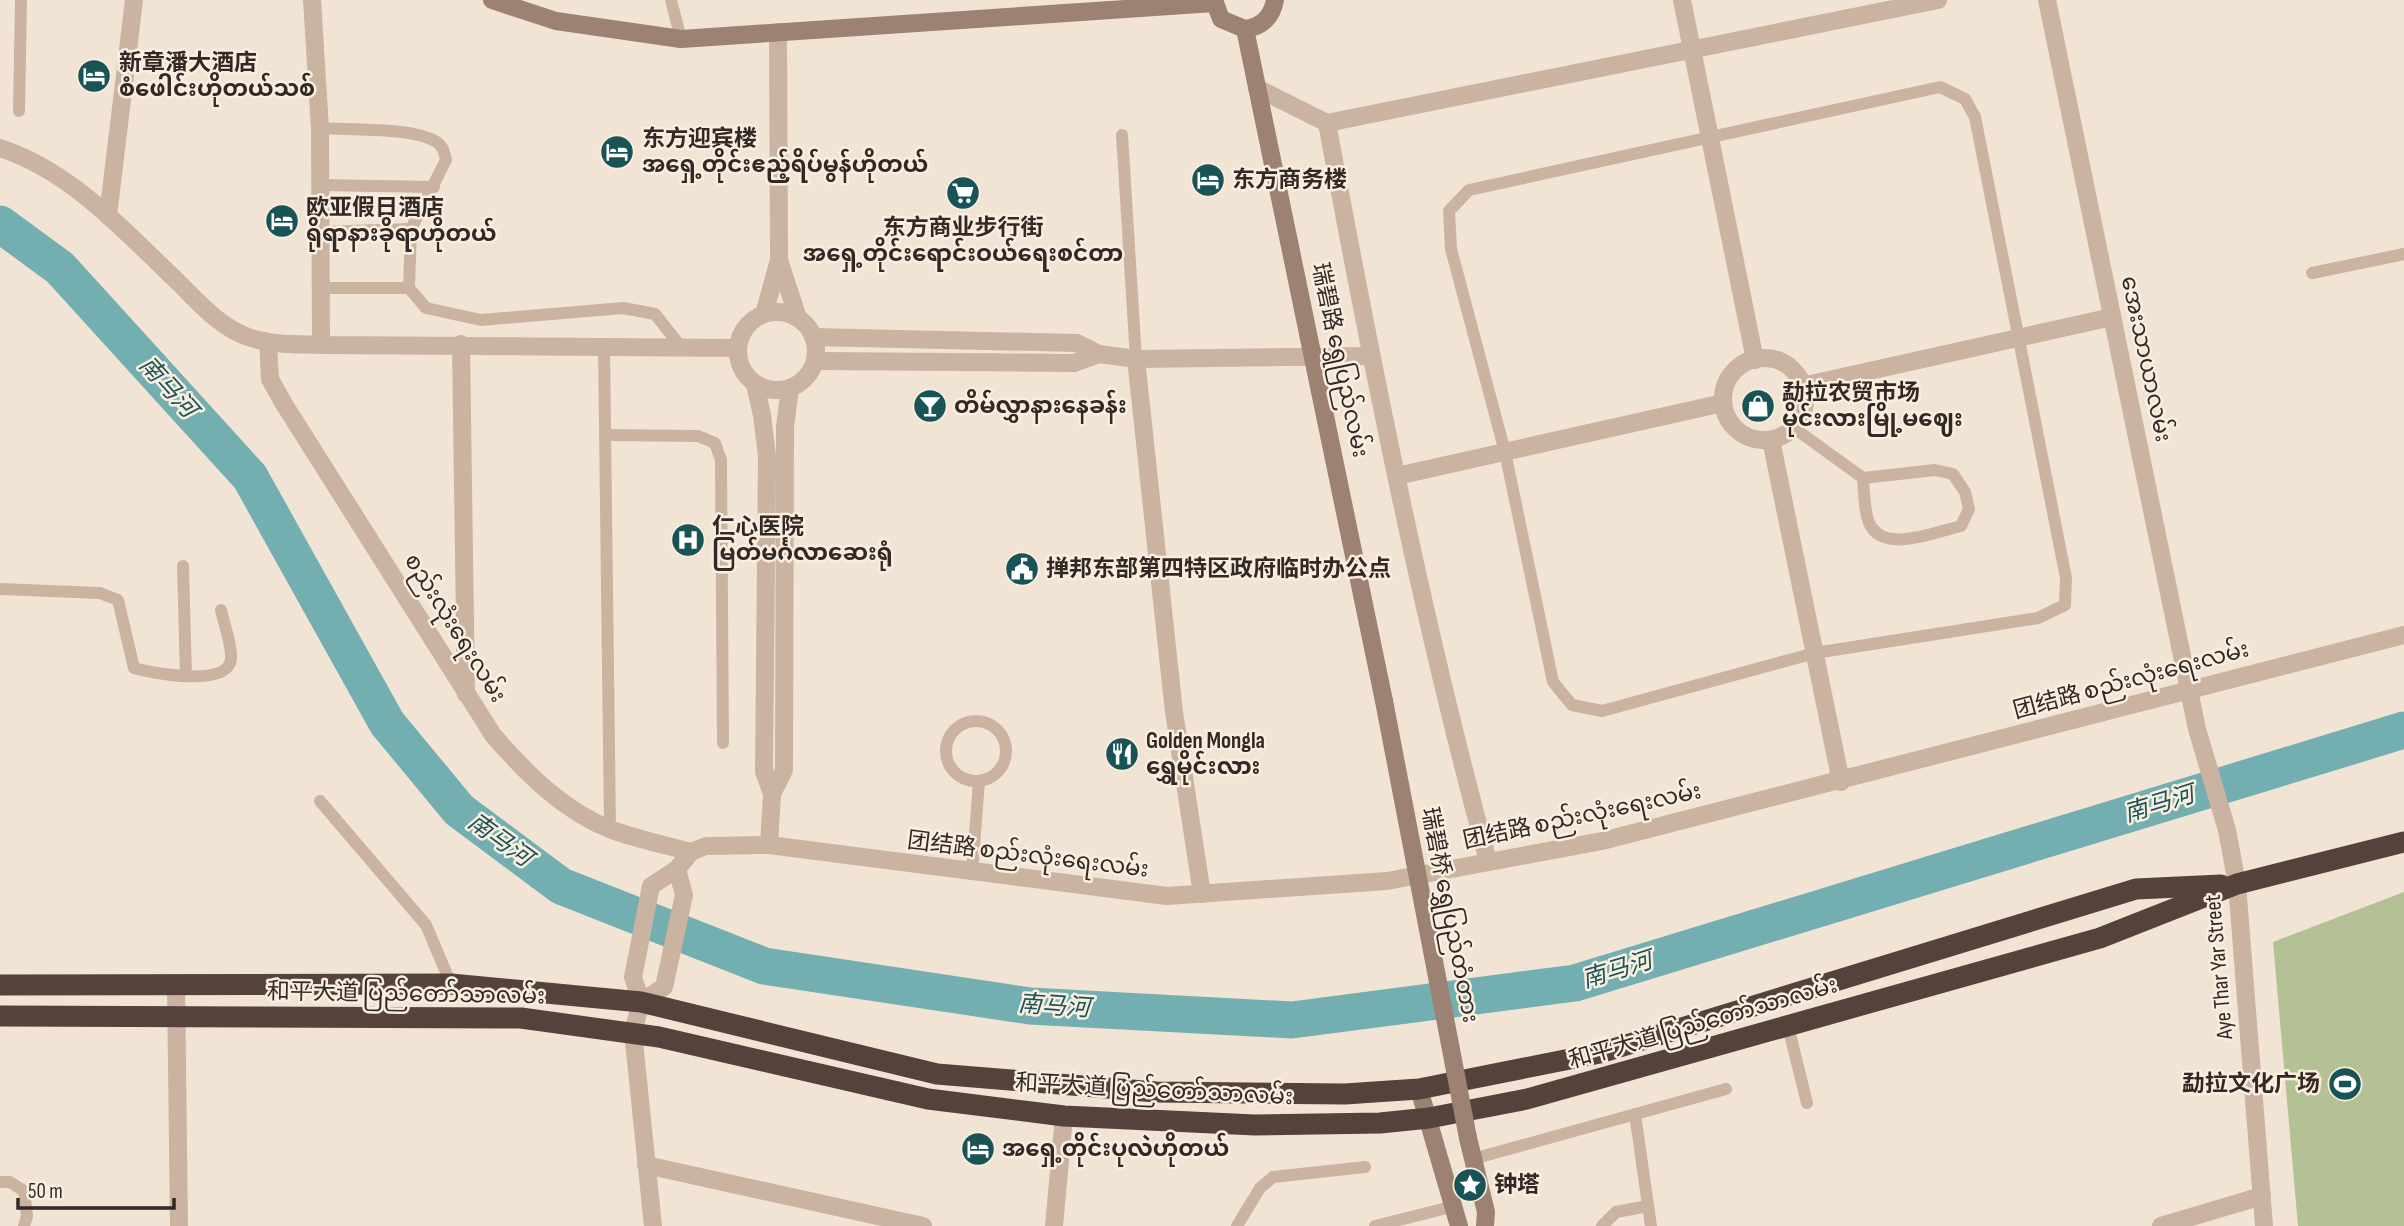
<svg xmlns="http://www.w3.org/2000/svg" width="2404" height="1226" font-family="'Sofia Sans Condensed','Noto Sans SC','Noto Sans Myanmar',sans-serif">
	<style>
		.green { fill: #b3c195 }
		.lines { fill: none; stroke-linecap: round; stroke-linejoin: round }
		.river { stroke: #73aeb0; stroke-width: 37 }
		.lane { stroke: #cab3a1; stroke-width: 12 }
		.street { stroke: #cab3a1; stroke-width: 18 }
		.secondary { stroke: #9d8172; stroke-width: 18 }
		.highway { stroke: #55423b; stroke-width: 21 }
		.secondary-bridge { stroke: #9d8172; stroke-width: 18 }
		.labels { text-anchor: middle; dominant-baseline: central; stroke-width: 5; stroke-linejoin: round; paint-order: stroke }
		.poi-label { font-size: 23px; font-weight: bold; fill: #332924; stroke: #faeee1; text-anchor: start }
		.street-label { font-size: 23px; fill: #332924; stroke: #faeee1 }
		.water-label { font-size: 24px; font-style: italic; fill: #185356; stroke: #faeee1 }
	</style>
	<rect width="100%" height="100%" fill="#f2e4d5"/>
	<polygon class="green" points="2404,892 2404,1226 2298,1226 2273,942"/>
	<g class="lines">
		<polyline class="river" points="0,224 60,268 250,477 387,723 459,810 561,886 764,966 1030,1006 1292,1020 1575,983 2404,730"/>
		<g class="lane">
			<polyline points="671,0 681,39"/>
			<polygon points="1940,87 1965,99 1975,117 2066,578 2065,605 2038,618 1815,653 1602,711 1572,705 1553,682 1505,452 1451,249 1449,211 1469,190"/>
			<polyline points="19,111 21,0"/>
			<path d="M320,128C350,130 409,127 435,141C443,145 444,152 446,160L411,229L409,288L426,308L481,320L623,308L655,314L681,347"/>
			<polyline points="1122,135 1136,359"/>
			<polyline points="320,185 434,187"/>
			<polyline points="320,232 411,229"/>
			<polyline points="2312,273 2404,254"/>
			<polyline points="321,288 409,288"/>
			<polyline points="604,346 610,829"/>
			<path d="M1794,428L1863,478L1935,470L1953,474L1965,492L1969,509L1961,526C1934,532 1876,558 1867,516C1864,504 1864,490 1863,478"/>
			<polyline points="605,435 698,436 715,443 721,460 723,743"/>
			<polyline points="183,566 186,676"/>
			<path d="M0,589L100,593L118,600L134,668C151,673 228,688 231,659C232,644 224,624 221,610"/>
			<circle cx="976" cy="751" r="30"/>
			<polyline points="320,801 426,925 451,984"/>
			<polyline points="972,873 979,781"/>
			<polyline points="1788,1026 1807,1103"/>
			<polyline points="1635,1114 1651,1226"/>
			<polyline points="1473,1159 1726,1089"/>
			<polyline points="0,1182 10,1182 24,1191 27,1216 24,1226"/>
			<polyline points="1237,1226 1260,1188 1273,1177 1365,1167"/>
			<polyline points="1375,1226 1451,1207"/>
			<polyline points="1602,1226 1616,1212 1648,1206"/>
		</g>
		<g class="street">
			<polyline points="312,0 320,128 321,345"/>
			<polyline points="1682,0 1755,360"/>
			<polyline points="2047,0 2197,729 2227,830 2237,884 2264,1226"/>
			<polyline points="778,32 779,260"/>
			<path d="M1257,88L1327,123C1373,371 1422,618 1488,861"/>
			<polyline points="1327,123 1938,0"/>
			<path d="M0,148C73,172 125,232 179,283C200,304 222,329 251,338C273,345 298,344 321,345L738,348"/>
			<polyline points="108,216 134,0"/>
			<circle cx="777" cy="351" r="39"/>
			<polyline points="764,314 779,260 798,318"/>
			<polyline points="813,337 1077,343 1099,354 1074,363 815,361"/>
			<path d="M268,342L270,379L284,404L493,735C526,773 563,811 612,830C637,839 665,845 691,852"/>
			<polyline points="461,344 466,694"/>
			<polyline points="1099,354 1136,359 1370,356"/>
			<circle cx="1764" cy="399" r="41"/>
			<polyline points="1136,359 1174,712 1202,894"/>
			<polyline points="755,384 762,415 767,456 764,772 772,794 784,770 785,427 790,388"/>
			<polyline points="1802,386 2112,317"/>
			<polyline points="1771,440 1841,782"/>
			<polyline points="1397,476 1723,403"/>
			<polyline points="769,845 772,794"/>
			<polyline points="176,986 179,1226"/>
			<polyline points="641,1002 664,987 684,895 677,869"/>
			<polyline points="646,1165 923,1226"/>
			<polyline points="653,1226 633,1032 641,1002 633,977 651,886 677,869 691,852 706,846 769,845 1167,896 1387,881 1602,841 2404,635"/>
			<polyline points="1054,1226 1064,1116"/>
			<polyline points="2161,1226 2262,1196"/>
		</g>
		<g class="secondary">
			<polyline points="492,0 556,21 681,39 1214,3"/>
			<path d="M1214,0L1221,19L1245,29C1262,27 1272,17 1275,0"/>
			<polyline points="1245,29 1384,701"/>
			<polyline points="1419,1089 1459,1226"/>
			<polyline points="1468,1138 1486,1212 1485,1226"/>
		</g>
		<g class="highway">
			<polyline points="0,985 451,984 641,1002 937,1074 1156,1092 1345,1094 1419,1089 1600,1053 2136,889 2221,885"/>
			<polyline points="0,1016 521,1018 659,1037 928,1099 1064,1116 1255,1125 1380,1123 1429,1118 1527,1099 2100,938 2237,884 2404,842"/>
		</g>
		<polyline class="secondary-bridge" points="1384,701 1468,1138"/>
	</g>
	<defs>
		<g id="hotel-disc" transform="scale(1.75)"><circle r="9.5" fill="#185356" stroke="#faeee1"/><path d="M-6-4.5h1.5V1H6V5H4.5V3h-9V5H-6ZM-4 0a1.8 1.8 0 1 1 3.6 0ZM.5 0V-2.5h3Q6-2.5 6 0Z" fill="#fff"/></g>
		<g id="supermarket-disc" transform="scale(1.75)"><circle r="9.5" fill="#185356" stroke="#faeee1"/><path d="M-6-5.5h2.5l.6 2H6L4.5 2H-2.5L-4.4-4H-6ZM-1.5 3.2a1.3 1.3 0 1 0 .1 0ZM3 3.2a1.3 1.3 0 1 0 .1 0Z" fill="#fff"/></g>
		<g id="bar-disc" transform="scale(1.75)"><circle r="9.5" fill="#185356" stroke="#faeee1"/><path d="M-6-5H6L.8 .8V4.5H3.5V6h-7V4.5H-.8V.8Z" fill="#fff"/></g>
		<g id="shop-disc" transform="scale(1.75)"><circle r="9.5" fill="#185356" stroke="#faeee1"/><path d="M-5-2.5h2.3a2.7 3.5 0 0 1 5.4 0H5L5.5 6h-11ZM-1.5-2.5h3a1.5 2.3 0 0 0-3 0Z" fill="#fff"/></g>
		<g id="hospital-disc" transform="scale(1.75)"><circle r="9.5" fill="#185356" stroke="#faeee1"/><path d="M-5-5h3v3.5h4V-5h3V5h-3V1.5h-4V5h-3Z" fill="#fff"/></g>
		<g id="civic-disc" transform="scale(1.75)"><circle r="9.5" fill="#185356" stroke="#faeee1"/><path d="M-.6-6.5H3V-4.5H.6V-3L4-1V1h2V6H-6V1h2V-1L-.6-3ZM-1.2 2.5V6h2.4V2.5Z" fill="#fff"/></g>
		<g id="restaurant-disc" transform="scale(1.75)"><circle r="9.5" fill="#185356" stroke="#faeee1"/><path d="M-5-6h1v4h1v-4h1v4h1v-4h1v5L-1.5 .5V6h-2V.5L-5-1ZM5-6V6H3V1.5H1.5Q1.5-4 5-6Z" fill="#fff"/></g>
		<g id="stadium-disc" transform="scale(1.75)"><circle r="9.5" fill="#185356" stroke="#faeee1"/><path d="M0-5a6.5 5 0 1 0 0 10a6.5 5 0 1 0 0-10ZM-3.5-1.8h7v3.6h-7Z" fill="#fff"/></g>
		<g id="sight-disc" transform="scale(1.75)"><circle r="9.5" fill="#185356" stroke="#faeee1"/><path d="M0-6L1.8-2.2L6-1.7L2.9 1.2L3.7 5.4L0 3.3L-3.7 5.4L-2.9 1.2L-6-1.7L-1.8-2.2Z" fill="#fff"/></g>
	</defs>
	<g fill-rule="evenodd">
		<use href="#hotel-disc" x="94" y="76"/>
		<use href="#hotel-disc" x="617" y="152"/>
		<use href="#hotel-disc" x="1208" y="180"/>
		<use href="#supermarket-disc" x="963" y="193"/>
		<use href="#hotel-disc" x="282" y="221"/>
		<use href="#bar-disc" x="930" y="406"/>
		<use href="#shop-disc" x="1758" y="406"/>
		<use href="#hospital-disc" x="688" y="540"/>
		<use href="#civic-disc" x="1022" y="569"/>
		<use href="#restaurant-disc" x="1122" y="754"/>
		<use href="#stadium-disc" x="2345" y="1084"/>
		<use href="#hotel-disc" x="978" y="1149"/>
		<use href="#sight-disc" x="1470" y="1185"/>
	</g>
	<g class="labels">
		<g class="poi-label">
			<text x="119" y="63">新章潘大酒店<tspan x="119" dy="26">စံဖေါင်းဟိုတယ်သစ်</tspan></text>
			<text x="642" y="139">东方迎宾楼<tspan x="642" dy="26">အရှေ့တိုင်းဧည့်ရိပ်မွန်ဟိုတယ်</tspan></text>
			<text x="1232" y="180">东方商务楼</text>
			<text x="306" y="208">欧亚假日酒店<tspan x="306" dy="26">ရိုရာနားခိုရာဟိုတယ်</tspan></text>
			<text x="963" y="228" text-anchor="middle">东方商业步行街<tspan x="963" dy="26">အရှေ့တိုင်းရောင်းဝယ်ရေးစင်တာ</tspan></text>
			<text x="1782" y="393">勐拉农贸市场<tspan x="1782" dy="26">မိုင်းလားမြို့မဈေး</tspan></text>
			<text x="954" y="406">တိမ်လွှာနားနေခန်း</text>
			<text x="712" y="527">仁心医院<tspan x="712" dy="26">မြတ်မင်္ဂလာဆေးရုံ</tspan></text>
			<text x="1046" y="569">掸邦东部第四特区政府临时办公点</text>
			<text x="1146" y="741">Golden Mongla<tspan x="1146" dy="26">ရွှေမိုင်းလား</tspan></text>
			<text x="2320" y="1084" text-anchor="end">勐拉文化广场</text>
			<text x="1002" y="1149">အရှေ့တိုင်းပုလဲဟိုတယ်</text>
			<text x="1494" y="1185">钟塔</text>
		</g>
		<g class="street-label">
			<text transform="translate(2146 359) rotate(78)">အေးသာယာလမ်း</text>
			<text transform="translate(1340 360) rotate(78)">瑞碧路 ရွှေပြည်လမ်း</text>
			<text transform="translate(455 628) rotate(58)">စည်းလုံးရေးလမ်း</text>
			<text transform="translate(2131 680) rotate(-15)">团结路 စည်းလုံးရေးလမ်း</text>
			<text transform="translate(1582 816) rotate(-12)">团结路 စည်းလုံးရေးလမ်း</text>
			<text transform="translate(1028 855) rotate(7)">团结路 စည်းလုံးရေးလမ်း</text>
			<text transform="translate(1450 915) rotate(79)">瑞碧桥 ရွှေပြည်တံတား</text>
			<text transform="translate(2219 967) rotate(-95)">Aye Thar Yar Street</text>
			<text transform="translate(406 994) rotate(1)">和平大道 ပြည်တော်သာလမ်း</text>
			<text transform="translate(1703 1023) rotate(-16)">和平大道 ပြည်တော်သာလမ်း</text>
			<text transform="translate(1154 1090) rotate(3)">和平大道 ပြည်တော်သာလမ်း</text>
		</g>
		<g class="water-label">
			<text transform="translate(168 387) rotate(48)">南马河</text>
			<text transform="translate(2159 804) rotate(-17)">南马河</text>
			<text transform="translate(500 840) rotate(36)">南马河</text>
			<text transform="translate(1617 970) rotate(-17)">南马河</text>
			<text transform="translate(1054 1006) rotate(4)">南马河</text>
		</g>
	</g>
	<path d="M18 1198v10h156v-10" fill="none" stroke="#332924" stroke-width="3.5"/>
	<text x="28" y="1198" font-size="21" fill="#332924" stroke="#faeee1" stroke-width="5" paint-order="stroke">50 m</text>
</svg>
